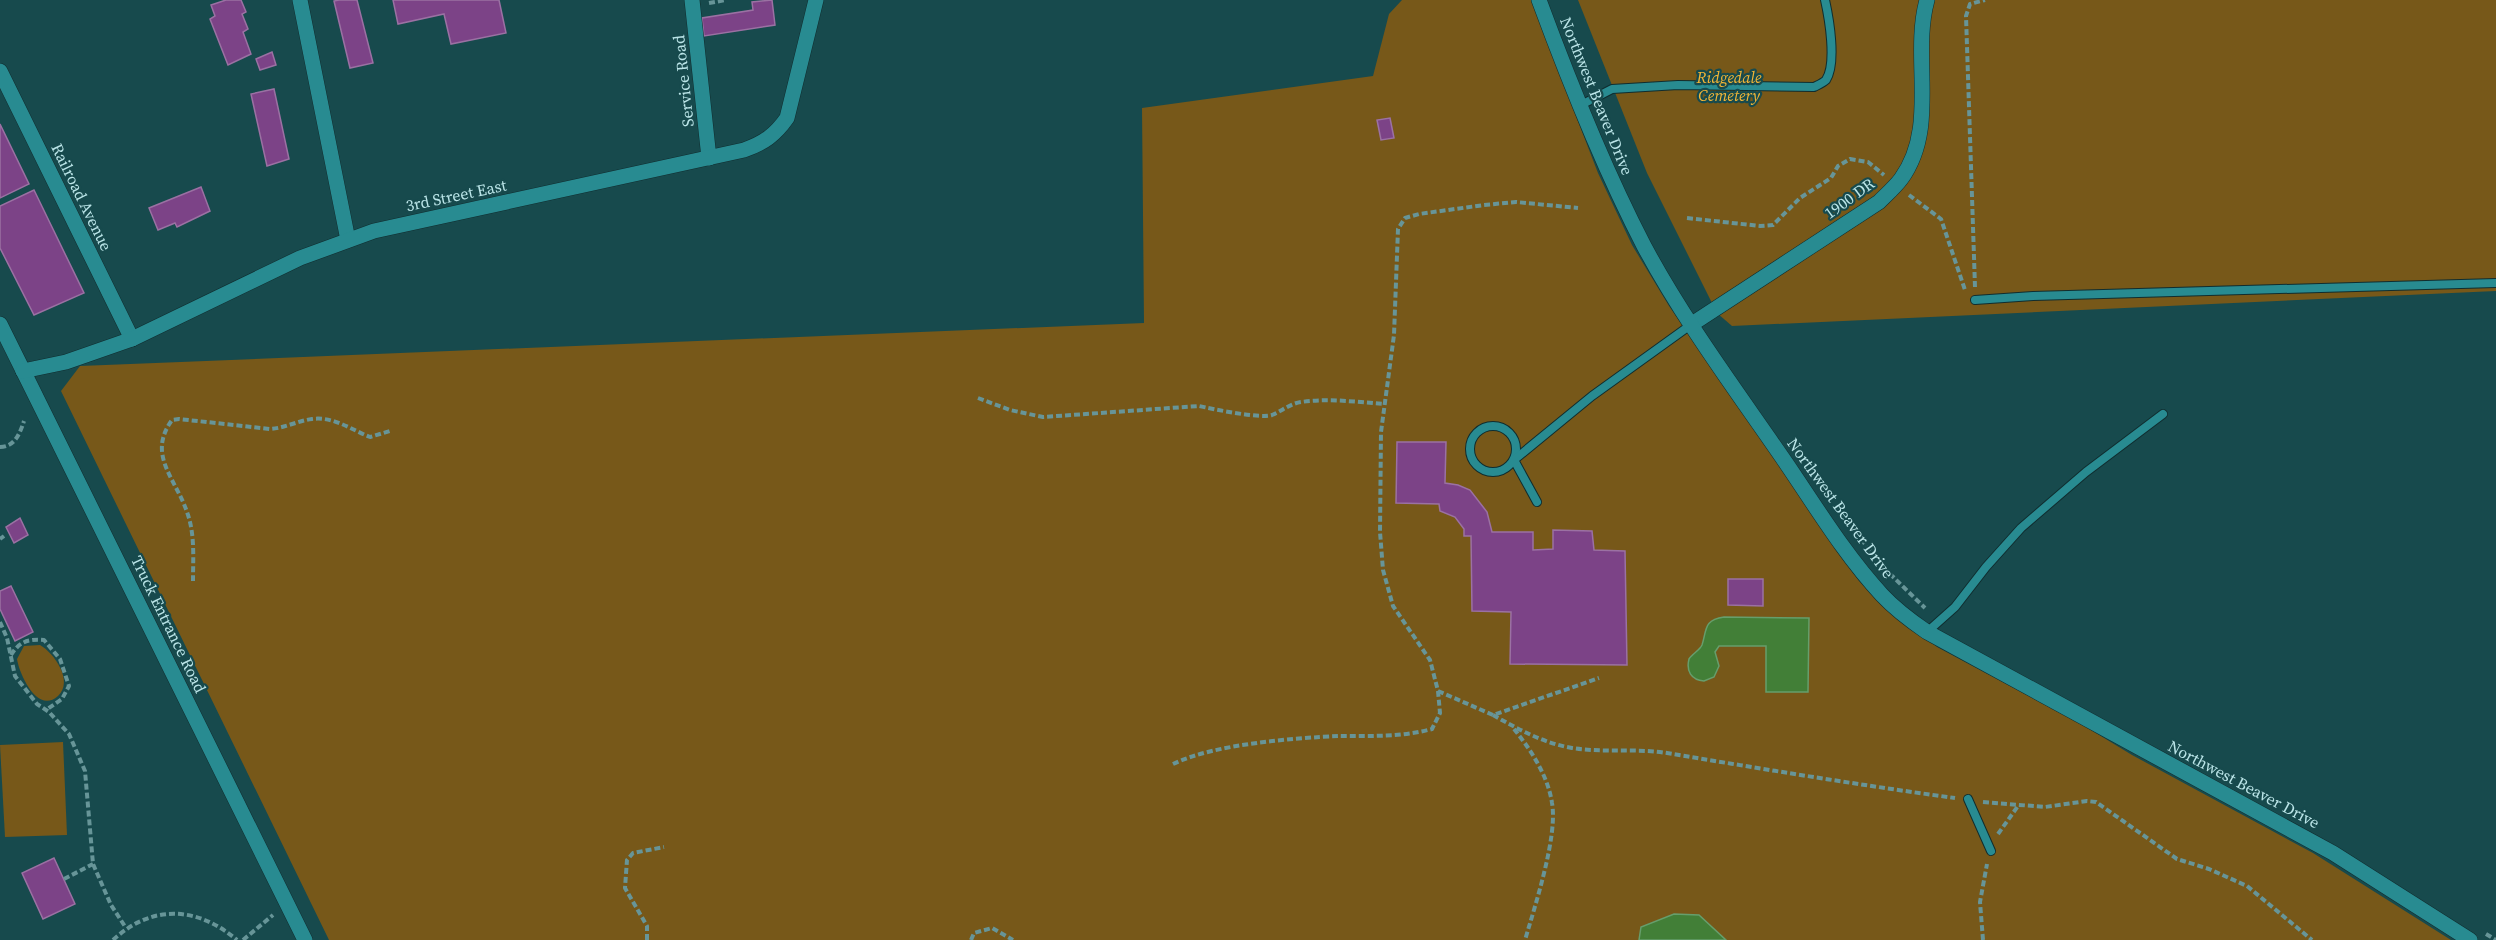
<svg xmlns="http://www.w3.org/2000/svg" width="2496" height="940" font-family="'Source Serif 4',serif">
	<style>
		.green { fill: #775819 }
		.water { fill: #427f37; stroke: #669e6c; stroke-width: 1.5 }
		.building { fill: #7c4387; stroke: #9b71a3; stroke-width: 1.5 }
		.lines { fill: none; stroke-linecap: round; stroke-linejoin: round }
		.service-casing { stroke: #102d2f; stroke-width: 10 }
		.minor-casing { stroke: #102d2f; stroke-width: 16 }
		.secondary-casing { stroke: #102d2f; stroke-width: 16 }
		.path { stroke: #679598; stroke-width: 4; stroke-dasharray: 6 3; stroke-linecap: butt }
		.service { stroke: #288b91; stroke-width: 8 }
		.minor { stroke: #288b91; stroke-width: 15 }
		.secondary { stroke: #288b91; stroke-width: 15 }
		.labels { text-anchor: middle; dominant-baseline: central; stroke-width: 4.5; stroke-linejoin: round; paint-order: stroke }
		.park-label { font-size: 16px; font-style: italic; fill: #f4b636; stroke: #174a4d }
		.street-label { font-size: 16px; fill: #bbe5e8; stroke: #174a4d }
	</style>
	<rect width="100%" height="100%" fill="#174a4d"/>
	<g class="green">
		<polygon points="1402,0 1531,0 1598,173 1632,245 1669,306 1859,581 1903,621 1937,647 2086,727 2132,755 2313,853 2451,940 329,940 61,391 80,366 1144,323 1142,108 1373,76 1389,14"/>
		<polygon points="1578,0 2496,0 2496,291 1732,326 1717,313 1647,173"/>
		<path d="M40,645C54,653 74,681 58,696C37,715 19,673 17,659L24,646Z"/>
		<polygon points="63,742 67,835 5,837 0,745"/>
	</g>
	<g class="water">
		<path d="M1724,617L1809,618L1808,692H1766V646H1719L1715,652L1719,666L1714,677L1704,681C1691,680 1686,671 1689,659C1692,654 1700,650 1702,645C1707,630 1703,620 1724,617Z"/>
		<polygon points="1674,914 1699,915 1726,940 1639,940 1641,927"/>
	</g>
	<g class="building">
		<polygon points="226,0 241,0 246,12 242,14 248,29 243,32 251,54 228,65 210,19 215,16 211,5"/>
		<polygon points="339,0 357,0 373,63 350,68 334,1"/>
		<polygon points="393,0 499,0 506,33 451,44 444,14 398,24"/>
		<polygon points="772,0 775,25 704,36 702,18 753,10 752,2"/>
		<polygon points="272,52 276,65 260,70 256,59"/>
		<polygon points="274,89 289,159 267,166 251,94"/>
		<polygon points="1390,118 1394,138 1381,140 1377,120"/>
		<polygon points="0,124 29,184 0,198"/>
		<polygon points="201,187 210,211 177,227 175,223 158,230 149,208"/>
		<polygon points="34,190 84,293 34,315 0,248 0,206"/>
		<polygon points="1397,442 1446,442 1445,483 1458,485 1470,490 1487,512 1492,532 1533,532 1533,550 1553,549 1553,530 1592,531 1594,550 1625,551 1627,665 1510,664 1511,612 1472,611 1471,536 1464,536 1464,529 1455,517 1440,511 1439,504 1396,503"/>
		<polygon points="20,518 28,535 14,543 6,527"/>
		<polygon points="1728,579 1763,579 1763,606 1728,605"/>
		<polygon points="11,586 33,632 15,641 0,609 0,591"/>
		<polygon points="54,858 75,904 43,919 22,873"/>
	</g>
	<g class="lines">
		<g class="service-casing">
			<g id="service">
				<path d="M1581,105L1612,89L1678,85L1814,87C1818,85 1823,83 1826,80C1837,63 1829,18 1825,0"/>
				<polyline points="1975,300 2033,296 2496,283"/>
				<circle cx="1493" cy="449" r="23"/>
				<polyline points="1537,502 1514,460 1592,396 1692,324"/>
				<polyline points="1927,632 1955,607 1986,567 2021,528 2086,472 2163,414"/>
				<polyline points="1968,799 1991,851"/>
			</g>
		</g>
		<g class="minor-casing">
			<g id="minor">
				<polyline points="300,0 348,240"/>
				<polyline points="692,0 709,158"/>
				<polyline points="0,71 132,339"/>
				<polyline points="0,324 305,940"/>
				<path d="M1692,324L1879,202C1886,195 1895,187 1901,179C1939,127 1911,58 1927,0"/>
				<path d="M23,371L66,362L132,339L300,258L374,231L744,150C764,143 775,135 787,118L816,0"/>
			</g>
		</g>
		<g class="secondary-casing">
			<path id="secondary" d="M1539,0C1570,84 1603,167 1644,246C1684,321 1738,393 1786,463C1816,507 1845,555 1882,595C1895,609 1911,621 1927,632L2333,853L2470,940"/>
		</g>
		<g class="path">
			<polyline points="709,3 726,0"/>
			<polyline points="1909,195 1941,219 1965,290"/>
			<polyline points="1687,218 1760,226 1773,225 1800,198 1831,178 1838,166 1850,159 1868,162 1884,175"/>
			<polyline points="1975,287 1966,16 1970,4 1985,0"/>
			<path d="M978,398L1010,410L1043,417L1199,406C1213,409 1260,419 1272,415C1282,411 1289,404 1301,402C1328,398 1357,402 1384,404"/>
			<path d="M0,447C15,447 20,433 24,421"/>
			<polyline points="0,539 4,536"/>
			<polyline points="1861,539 1886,570 1925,608"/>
			<path d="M193,581C193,560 195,536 188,515C177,479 146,456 172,420L179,419L270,429C285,428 297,421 312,419C333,416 352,430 370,437L390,431"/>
			<polyline points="0,622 7,638 15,676 37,704 49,712 69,734 85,771 93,864 111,905 126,928"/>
			<path d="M11,655C20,641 28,639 44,640L60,659L69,686L62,699L46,710"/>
			<polyline points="1438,691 1493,715 1599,678"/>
			<path d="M1493,715C1518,729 1543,743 1572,748C1603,753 1635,748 1667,753C1763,769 1859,785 1955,798"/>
			<path d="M1514,729C1531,750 1548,776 1552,803C1558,836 1535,906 1525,940"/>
			<path d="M1173,764C1214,744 1294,738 1340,736C1371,736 1402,737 1432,729L1440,713L1438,691L1430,660L1393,606L1383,570L1380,532L1381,432L1394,335L1398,229L1405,218L1419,214L1484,205L1516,202L1578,208"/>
			<polyline points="1983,802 2045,807 2087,801 2096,802 2177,859 2209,869 2247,886 2312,940"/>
			<polyline points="1998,834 2018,806"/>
			<polyline points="64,879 93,864"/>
			<polyline points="2486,934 2496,940"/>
			<path d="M113,940C152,904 197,906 237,940"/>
			<polyline points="243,940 273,915"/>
			<polyline points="647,940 647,926 625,888 627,860 633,853 664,847"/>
			<polyline points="971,940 974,933 992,928 1013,940"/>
			<polyline points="1983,940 1980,902 1987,864"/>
		</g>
		<use href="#service" class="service"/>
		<use href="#minor" class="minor"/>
		<use href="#secondary" class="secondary"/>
	</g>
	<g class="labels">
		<g class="park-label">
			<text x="1729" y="77">Ridgedale<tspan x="1729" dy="18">Cemetery</tspan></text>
		</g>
		<g class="street-label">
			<text transform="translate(683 81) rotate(-96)">Service Road</text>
			<text transform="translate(1597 96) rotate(68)">Northwest Beaver Drive</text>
			<text transform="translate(456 195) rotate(-12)">3rd Street East</text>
			<text transform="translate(82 197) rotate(64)">Railroad Avenue</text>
			<text transform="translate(1849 198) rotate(-36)">1900 DR</text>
			<text transform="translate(1841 508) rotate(54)">Northwest Beaver Drive</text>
			<text transform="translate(169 624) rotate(64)">Truck Entrance Road</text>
			<text transform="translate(2244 784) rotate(28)">Northwest Beaver Drive</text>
		</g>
	</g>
</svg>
